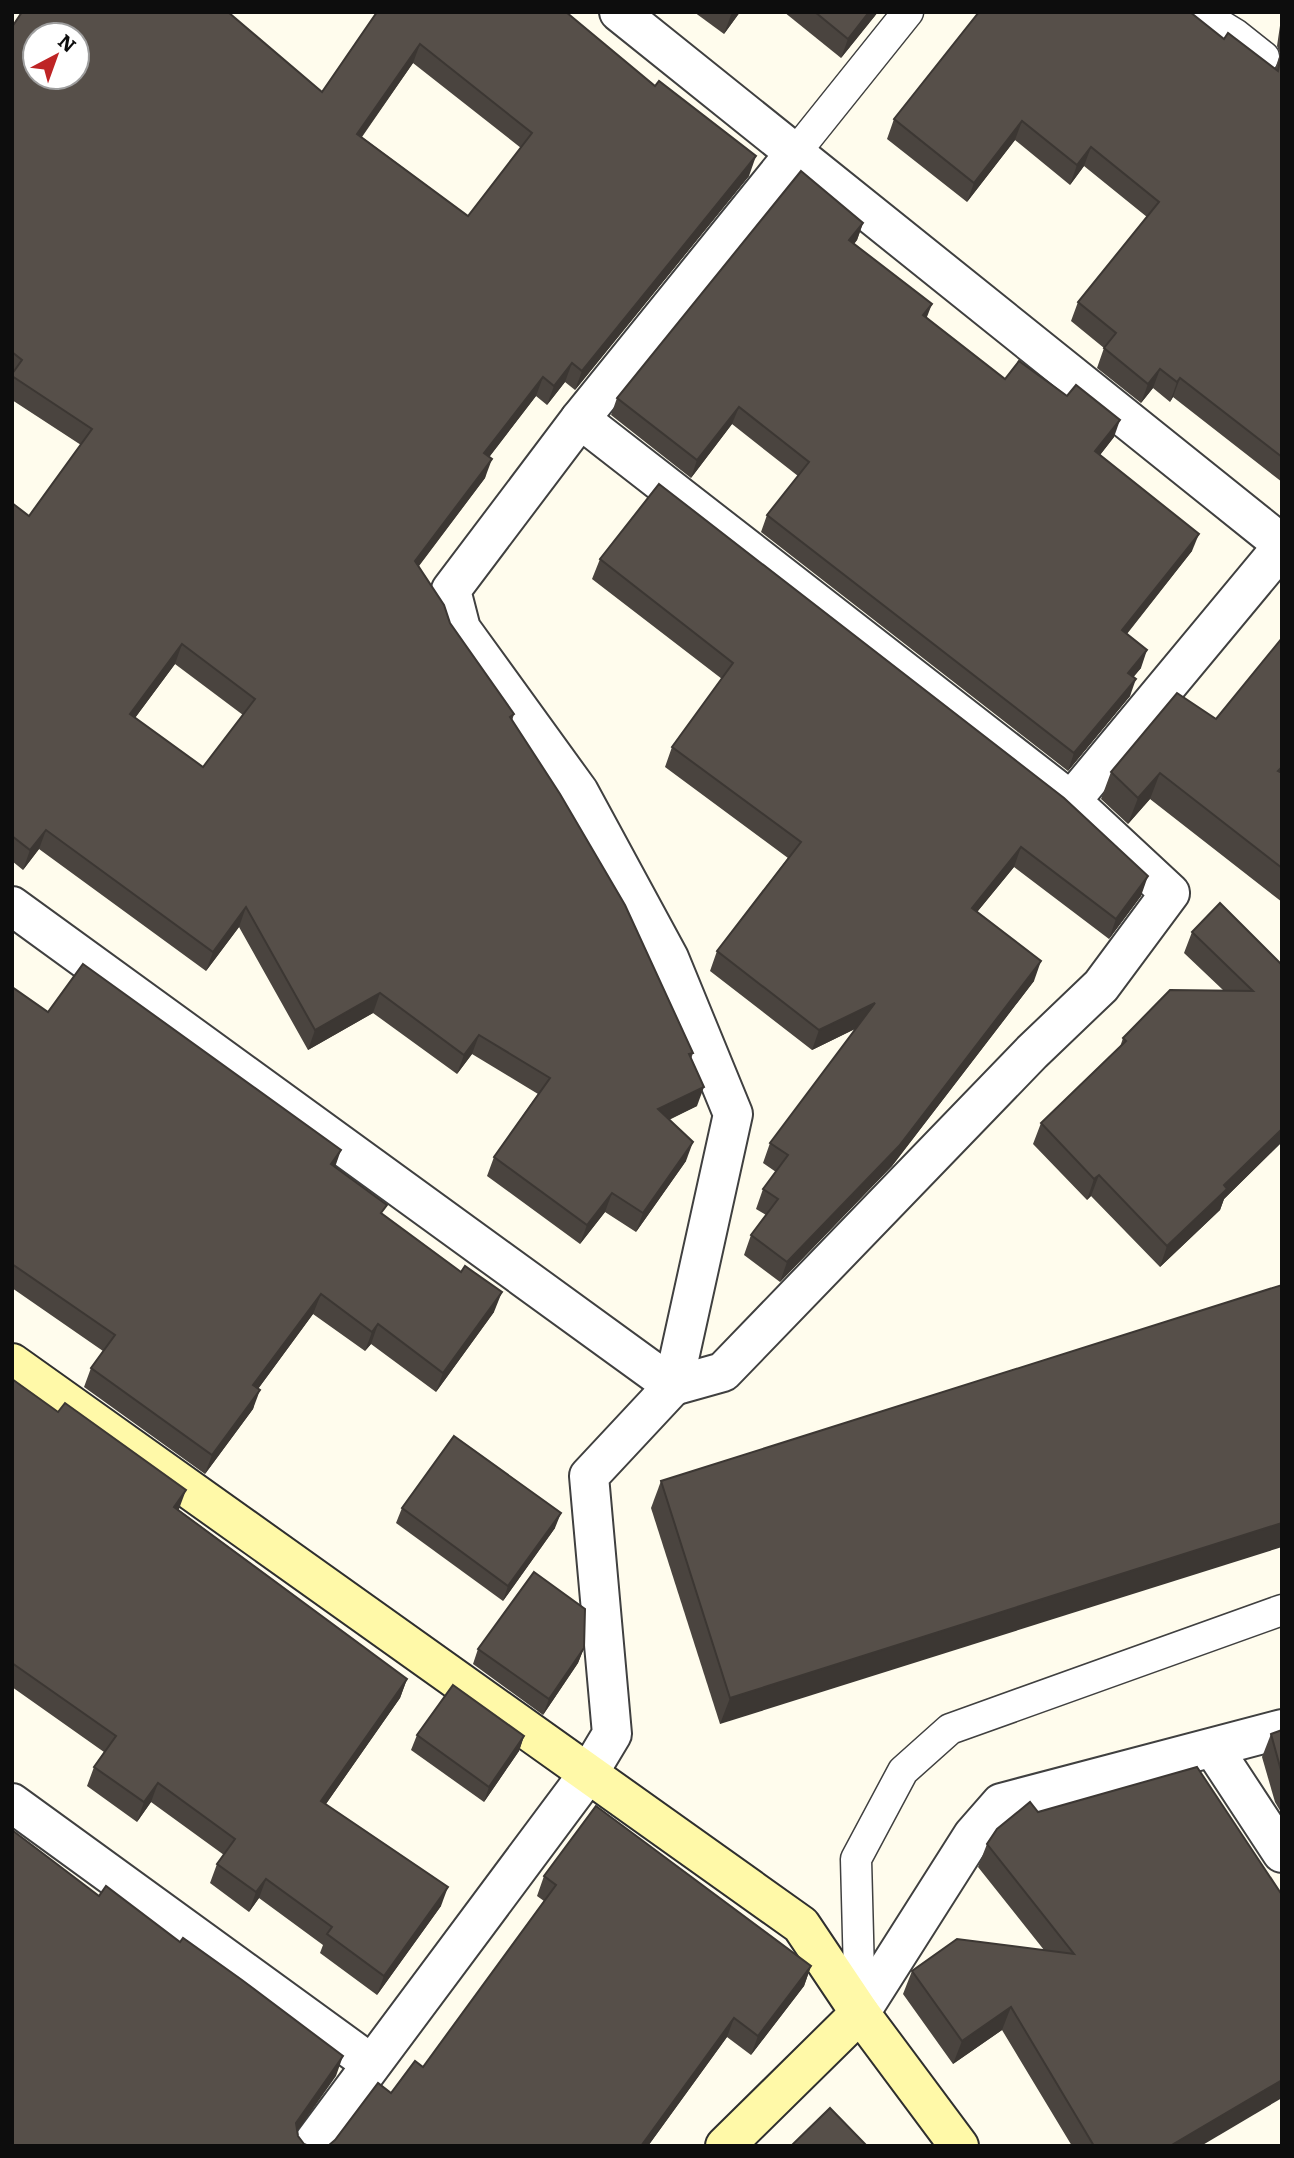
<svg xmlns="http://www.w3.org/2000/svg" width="1294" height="2158" font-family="Literata,serif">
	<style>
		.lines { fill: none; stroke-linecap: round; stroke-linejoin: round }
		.lane-casing { stroke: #404040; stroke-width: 33 }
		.street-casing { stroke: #404040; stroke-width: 42 }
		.secondary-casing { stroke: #2f2f2f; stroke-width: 42 }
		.lane { stroke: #fff; stroke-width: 30 }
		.street { stroke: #fff; stroke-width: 38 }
		.secondary { stroke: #fff9a8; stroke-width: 38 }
		.wall { fill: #4a443f; fill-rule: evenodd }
		.shaded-wall { fill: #3c3733 }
		.building { fill: #564f49; stroke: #3c3733; stroke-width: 2; fill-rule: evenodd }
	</style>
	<rect width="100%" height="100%" fill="#fffced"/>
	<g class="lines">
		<g class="lane-casing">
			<g id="lane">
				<polyline points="1199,12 1235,34 1264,57"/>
				<polyline points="795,153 908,12"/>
				<polyline points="860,2013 856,1859 903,1771 950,1729 1282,1610"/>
			</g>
		</g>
		<g class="street-casing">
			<g id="street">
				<polyline points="619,12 1282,544"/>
				<polyline points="580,419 1071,801"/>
				<polyline points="12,906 673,1386 723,1372 1032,1052 1101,986 1170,893 1071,801 1282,547"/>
				<polyline points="1213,1748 1282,1853"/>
				<polyline points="12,1803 370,2063"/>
				<polyline points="860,2013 973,1835 1001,1803 1282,1729"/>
				<polyline points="311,2146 588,1774 612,1734 589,1476 673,1386 733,1114 669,958 579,792 461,629 451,590 580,419 795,153"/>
			</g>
		</g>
		<g class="secondary-casing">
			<g id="secondary">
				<polyline points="12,1363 801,1925 860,2013 959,2146"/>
				<polyline points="725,2146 860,2013"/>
			</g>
		</g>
		<use href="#lane" class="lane"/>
		<use href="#street" class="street"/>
		<use href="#secondary" class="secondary"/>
	</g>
	<g class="wall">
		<path d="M373,12H566L749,176L575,390L565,382L547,405L536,396L489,457L485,478L419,566L450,623L514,714L512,721L693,1053L691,1059L697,1106L669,1120L686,1161L636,1232L605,1212L580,1244L487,1176L494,1157L538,1094L472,1054L457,1074L373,1013L308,1050L239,927L206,971L39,849L23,870L12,861V503L29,516L81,445L12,400V27L322,92L376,14ZM413,63L521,148L468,216L362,137ZM175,664L243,715L203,767L135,718Z"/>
		<polygon points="694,12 740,12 724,34"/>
		<polygon points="784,12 878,12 841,58"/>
		<polygon points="1282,12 1282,482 1173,397 1170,402 1153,388 1141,403 1097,368 1104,348 1071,321 1078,302 1147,217 1084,166 1070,185 1015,140 967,202 887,139 894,119 1224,39 1275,69 1280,54 1277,46"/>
		<polygon points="863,223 857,240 854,244 927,318 1005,379 1114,437 1100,455 1192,551 1127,634 1141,668 1133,677 1130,696 1068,771 761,532 767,515 798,476 732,424 691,478 611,415 617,398"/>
		<polygon points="600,559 1141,896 1109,939 1014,867 977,912 1034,981 892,1166 780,1282 744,1255 751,1235 766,1215 756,1209 763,1189 776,1172 763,1163 770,1143 855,1029 812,1050 710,971 717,951 788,858 665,767 672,747 722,679 592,579"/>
		<polygon points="1282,638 1282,902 1150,799 1128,824 1101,799 1111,772 1216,719"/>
		<polygon points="1192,932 1282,965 1282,1142 1224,1199 1220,1210 1160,1267 1091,1196 1087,1200 1033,1144 1041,1123 1120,1047 1123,1038 1223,990 1184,953"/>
		<polygon points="12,987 48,1012 335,1167 383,1215 494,1312 436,1392 371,1344 365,1351 313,1314 258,1389 253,1409 205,1474 84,1387 91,1368 103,1351 12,1288"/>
		<polygon points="1282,1285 720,1724 651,1508 661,1481"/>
		<polygon points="12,1379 179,1509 179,1510 407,1679 400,1698 326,1804 441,1906 377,1995 320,1953 323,1945 259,1898 249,1912 210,1883 217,1864 224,1855 151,1802 137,1822 87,1786 94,1767 104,1752 12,1687"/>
		<polygon points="402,1508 555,1528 503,1601 396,1523"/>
		<polygon points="584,1648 578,1663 543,1715 473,1664 478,1649"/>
		<polygon points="1282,1730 1282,1814 1275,1802 1262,1757 1271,1734"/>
		<polygon points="417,1735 524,1736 519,1751 484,1802 411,1750"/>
		<polygon points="997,1829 1201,2146 1072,2146 1002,2030 953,2064 903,1994 912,1971 1044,1950 978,1867 987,1844"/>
		<polygon points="544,1876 811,1966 804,1986 751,2055 727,2037 648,2146 328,2146 423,2067 544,1901 537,1896"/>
	</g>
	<g class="shaded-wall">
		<polygon points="733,12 740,12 724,34 731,15"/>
		<polygon points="869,12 878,12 841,58 848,39"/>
		<polygon points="420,44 413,63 350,153 357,134"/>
		<polygon points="1022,121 1015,140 967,202 974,183"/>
		<polygon points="1091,147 1084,166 1070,185 1077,165"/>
		<polygon points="756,156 749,176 575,390 582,371"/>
		<polygon points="863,223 857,240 843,257 849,240"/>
		<polygon points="932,304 925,322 923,315"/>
		<polygon points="572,363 565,382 547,405 554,386"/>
		<polygon points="1160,369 1153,388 1141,403 1148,384"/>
		<polygon points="543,377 536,396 477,473 484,453"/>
		<polygon points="1180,378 1173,397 1170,402 1177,382"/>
		<polygon points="739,407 732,424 691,478 697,460"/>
		<polygon points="1120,420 1114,437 1089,469 1095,451"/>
		<polygon points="492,459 485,478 408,580 415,561"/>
		<polygon points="1199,534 1192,551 1116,647 1122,630"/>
		<polygon points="182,644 175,664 123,734 130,714"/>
		<polygon points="1147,650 1141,668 1122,691 1128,673"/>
		<polygon points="1136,679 1130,696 1068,771 1074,753"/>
		<polygon points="1160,773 1150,799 1128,824 1138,798"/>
		<polygon points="46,830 39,849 23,870 30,850"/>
		<polygon points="1021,847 1014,867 964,928 972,908"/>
		<polygon points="1148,876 1141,896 1109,939 1116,919"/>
		<polygon points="246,907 239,927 206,971 213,952"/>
		<polygon points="1041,961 1034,981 892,1166 780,1282 787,1262"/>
		<polygon points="380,993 373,1013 308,1050 315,1030"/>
		<polygon points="875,1003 867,1023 812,1050 819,1030"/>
		<polygon points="479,1035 472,1054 457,1074 464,1055"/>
		<polygon points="704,1087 697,1106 651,1128 658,1109"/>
		<polygon points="1282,1129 1282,1142 1224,1199 1220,1210 1160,1267 1167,1246 1224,1185"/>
		<polygon points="693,1142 686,1161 636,1232 643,1213"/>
		<polygon points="341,1150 334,1170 331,1164"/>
		<polygon points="1099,1175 1091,1196 1087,1200 1094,1179"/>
		<polygon points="612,1193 605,1212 580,1244 587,1225"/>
		<polygon points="502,1292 494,1312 436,1392 443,1373"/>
		<polygon points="321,1294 313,1314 246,1405 253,1385"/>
		<polygon points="378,1324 371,1344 365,1351 372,1332"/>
		<polygon points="260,1390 253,1409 205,1474 212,1455"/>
		<polygon points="186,1490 179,1509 167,1526 174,1507"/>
		<polygon points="561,1513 555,1528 503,1601 508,1586"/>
		<polygon points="1282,1523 1282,1547 720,1724 730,1698"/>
		<polygon points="584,1648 578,1663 543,1715 549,1699"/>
		<polygon points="407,1679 400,1698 314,1821 321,1801"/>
		<polygon points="524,1736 519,1751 484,1802 489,1787"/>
		<polygon points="158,1783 151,1802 137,1822 144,1802"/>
		<polygon points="266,1879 259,1898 249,1912 256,1892"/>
		<polygon points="448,1887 441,1906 377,1995 384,1976"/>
		<polygon points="811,1966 804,1986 751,2055 758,2036"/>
		<polygon points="1011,2007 1002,2030 953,2064 962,2041"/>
		<polygon points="734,2018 727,2037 648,2146 641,2146"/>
		<polygon points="343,2056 336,2076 289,2143 296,2123"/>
		<polygon points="1282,2080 1282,2098 1201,2146 1170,2146"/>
	</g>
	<g class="building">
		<path d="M22,12H228L322,92L377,12H566L655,86L659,81L756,156L582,371L572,363L554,386L543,377L484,453L492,459L415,561L444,605L450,623L514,714L510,717L560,794L625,905L693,1053L689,1054L704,1087L658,1109L693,1142L643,1213L612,1193L587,1225L494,1157L550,1078L479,1035L464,1055L380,993L315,1030L246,907L213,952L46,830L30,850L12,836V503L29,516L92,429L12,376V374L22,360L12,352V27ZM35,35H77V77H35ZM420,44L532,133L468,216L357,134ZM182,644L255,699L203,767L130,714Z"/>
		<polygon points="815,12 869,12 848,39"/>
		<polygon points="979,12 1190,12 1224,39 1228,33 1278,71 1282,50 1282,457 1180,378 1177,382 1160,369 1148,384 1104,348 1116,333 1078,302 1159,202 1091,147 1077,165 1022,121 974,183 894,119"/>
		<polygon points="801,171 863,223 849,240 932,304 923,315 1005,379 1019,361 1067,396 1076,385 1120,420 1095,451 1199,534 1122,630 1147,650 1128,673 1136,679 1074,753 767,515 809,462 739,407 697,460 617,398"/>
		<polygon points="659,484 1064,798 1148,876 1116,919 1021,847 972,908 1041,961 899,1146 787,1262 751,1235 778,1199 763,1189 788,1155 770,1143 875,1003 819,1030 717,951 801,842 672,747 733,663 600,559"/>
		<polygon points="1282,638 1282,767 1278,771 1282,773 1282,868 1160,773 1138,798 1111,772 1177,693 1216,719"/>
		<polygon points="1220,903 1282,965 1282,1129 1224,1185 1227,1189 1167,1246 1099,1175 1094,1179 1041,1123 1126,1041 1123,1038 1170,990 1253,991 1192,932"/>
		<polygon points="83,964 341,1150 331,1164 387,1205 381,1213 461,1272 465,1266 502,1292 443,1373 378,1324 372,1332 321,1294 253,1385 260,1390 212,1455 91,1368 115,1335 12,1264 12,987 48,1012"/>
		<polygon points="1282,1285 1282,1523 730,1698 661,1481"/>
		<polygon points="12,1379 58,1412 65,1403 186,1490 174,1507 407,1679 321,1801 448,1887 384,1976 327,1934 332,1927 266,1879 256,1892 217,1864 235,1839 158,1783 144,1802 94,1767 116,1736 12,1663"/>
		<polygon points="454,1436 561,1513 508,1586 402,1508"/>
		<polygon points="534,1572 585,1609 584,1648 549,1699 478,1649"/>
		<polygon points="453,1685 524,1736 489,1787 417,1735"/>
		<polygon points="1282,1730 1282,1774 1271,1734"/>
		<polygon points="1197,1767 1282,1895 1282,2080 1170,2146 1094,2146 1011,2007 962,2041 912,1971 957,1939 1074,1954 987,1844 997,1829 1030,1802 1038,1812"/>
		<polygon points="596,1806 811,1966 758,2036 734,2018 641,2146 328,2146 335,2140 378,2083 391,2093 415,2061 423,2067 556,1885 544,1876"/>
		<polygon points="12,1830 99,1896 106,1886 180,1942 183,1938 242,1980 343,2056 296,2123 298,2136 304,2144 309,2146 12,2146"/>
		<polygon points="830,2108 867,2146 791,2146"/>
	</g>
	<rect width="1294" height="2158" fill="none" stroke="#0d0d0d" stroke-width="28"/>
	<g transform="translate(56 56) rotate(41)"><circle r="33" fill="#ffffff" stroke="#9e9e9e" stroke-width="2"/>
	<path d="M0-5L12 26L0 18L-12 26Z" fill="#be2425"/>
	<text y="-10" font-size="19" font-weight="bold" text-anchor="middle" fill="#0d0d0d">N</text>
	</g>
</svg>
